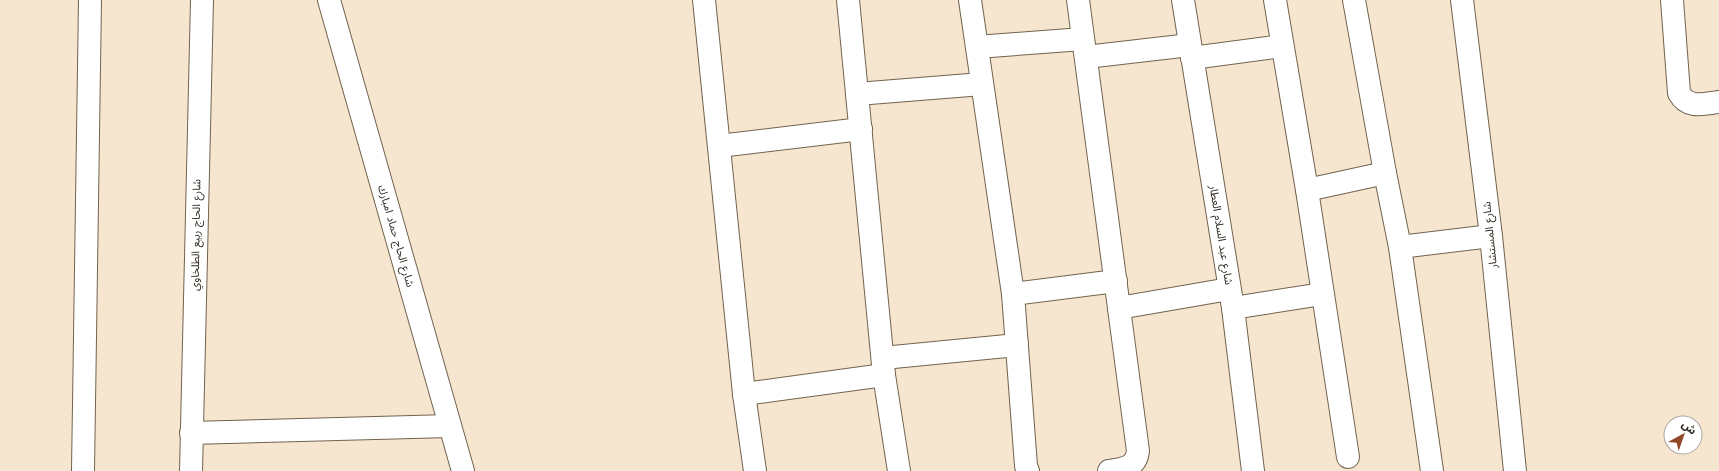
<svg xmlns="http://www.w3.org/2000/svg" width="1719" height="471" font-family="'Work Sans','Noto Sans Arabic',sans-serif">
	<style>
		.lines { fill: none; stroke-linecap: round; stroke-linejoin: round }
		.street-casing { stroke: #71634f; stroke-width: 24 }
		.street { stroke: #fff; stroke-width: 22 }
		.labels { text-anchor: middle; dominant-baseline: central; stroke-width: 4; stroke-linejoin: round; paint-order: stroke }
		.street-label { font-size: 11px; fill: #302a22; stroke: #fff }
	</style>
	<rect width="100%" height="100%" fill="#f6e6cf"/>
	<g class="lines">
		<g class="street-casing">
			<g id="street">
				<polyline points="329,0 463,471"/>
				<polyline points="704,0 744,394 755,471"/>
				<polyline points="848,0 884,375 899,471"/>
				<polyline points="970,0 1013,294 1026,466 1028,471"/>
				<path d="M1078,0L1138,451C1136,468 1123,469 1109,471"/>
				<polyline points="1183,0 1233,308 1253,471"/>
				<polyline points="1275,0 1307,190 1348,457"/>
				<polyline points="1354,0 1385,173 1400,247 1432,471"/>
				<polyline points="1462,0 1491,236 1515,471"/>
				<path d="M1672,0L1679,93C1688,109 1703,104 1719,102"/>
				<polyline points="977,47 1083,39"/>
				<polyline points="1086,57 1190,45"/>
				<polyline points="1192,58 1282,46"/>
				<polyline points="857,94 982,84"/>
				<polyline points="719,146 861,129"/>
				<polyline points="1307,190 1385,173"/>
				<polyline points="1400,247 1491,236"/>
				<polyline points="1013,294 1116,281"/>
				<polyline points="1119,308 1229,289"/>
				<polyline points="1233,308 1322,294"/>
				<polyline points="883,358 1017,345"/>
				<polyline points="744,394 884,375"/>
				<polyline points="191,433 450,426"/>
				<polyline points="83,471 90,0"/>
				<polyline points="191,471 202,0"/>
			</g>
		</g>
		<use href="#street" class="street"/>
	</g>
	<g class="labels">
		<g class="street-label">
			<text transform="translate(196 235) rotate(-89)">شارع الحاج ربيع الطلخاوي</text>
			<text transform="translate(1221 235) rotate(81)">شارع عبد السلام العطار</text>
			<text transform="translate(1490 235) rotate(-96)">شارع المستشار</text>
			<text transform="translate(396 236) rotate(74)">شارع الحاج حماد امبارك</text>
		</g>
	</g>
	<g transform="translate(1683 435) rotate(40)"><circle r="19" fill="#ffffff" stroke="#acaaa7"/>
	<path d="M0-3L7 15L0 10L-7 15Z" fill="#904926"/>
	<text y="-6" font-size="11" font-weight="bold" text-anchor="middle" fill="#302a22">ش</text>
	</g>
</svg>
